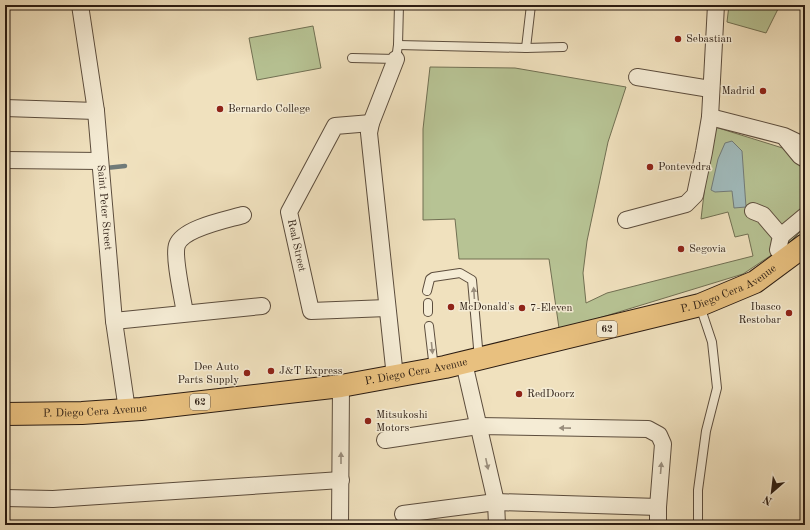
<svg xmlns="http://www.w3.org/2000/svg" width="810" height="530" font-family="'Old Standard TT',serif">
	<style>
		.green { fill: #b7c394; stroke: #717053 }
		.water { fill: #a0bbbd; stroke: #717b79 }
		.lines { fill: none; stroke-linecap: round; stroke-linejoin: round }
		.stream { stroke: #717b79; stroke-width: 4.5 }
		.service-casing { stroke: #5c4d3d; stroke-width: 10 }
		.minor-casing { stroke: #5c4d3d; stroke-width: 18 }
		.primary-casing { stroke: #2b1c12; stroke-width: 24 }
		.service { stroke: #f5ecd5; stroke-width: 8 }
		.minor { stroke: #f5ecd5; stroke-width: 16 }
		.primary { stroke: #e8c07f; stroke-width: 22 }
		.oneway { fill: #9a8e7d }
		.poi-dot { fill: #8f2418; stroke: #f5ecd5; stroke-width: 1.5 }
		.labels { text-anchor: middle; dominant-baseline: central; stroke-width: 3; stroke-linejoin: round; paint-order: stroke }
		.shield { fill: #f5ecd5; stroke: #685a4c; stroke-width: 1 }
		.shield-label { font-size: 10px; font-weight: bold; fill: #2b1c12 }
		.poi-label { font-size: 11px; fill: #2b1c12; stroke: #f5ecd5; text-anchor: start }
		.street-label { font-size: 11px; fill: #2b1c12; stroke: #f5ecd5 }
	</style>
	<rect width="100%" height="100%" fill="#f0e1be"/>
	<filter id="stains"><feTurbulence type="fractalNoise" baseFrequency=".005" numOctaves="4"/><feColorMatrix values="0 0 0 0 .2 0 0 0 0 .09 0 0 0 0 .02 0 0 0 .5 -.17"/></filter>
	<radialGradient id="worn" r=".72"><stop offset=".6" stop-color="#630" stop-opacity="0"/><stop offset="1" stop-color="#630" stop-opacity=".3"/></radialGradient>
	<g class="green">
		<polygon points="729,5 780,5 766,33 727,22"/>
		<polygon points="313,26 321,68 257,80 249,38"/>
		<polygon points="430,67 515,68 626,87 608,142 587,241 583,273 586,303 607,293 753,256 748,234 735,237 728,212 701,219 712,126 805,155 805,227 788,244 743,274 586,322 559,328 549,259 459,259 455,219 423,220 423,129"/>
	</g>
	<polygon class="water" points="732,141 742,151 746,207 734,208 732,191 715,192 711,190 718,159 725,143"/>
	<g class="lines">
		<polyline class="stream" points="106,168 125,166"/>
		<g class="service-casing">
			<g id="service">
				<polyline points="398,45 526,48 531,5"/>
				<polyline points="526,48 563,47"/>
				<polyline points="352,58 396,59 398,45 399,5"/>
				<polyline points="427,291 430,279 433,277 460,273 472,280 479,359"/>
				<polyline points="428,312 428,303"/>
				<polyline points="429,326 434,369"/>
				<polyline points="698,525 698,490 706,431 717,388 712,342 700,306"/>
			</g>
		</g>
		<g class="minor-casing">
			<g id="minor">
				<path id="s1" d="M80,5L96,111L114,321L127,410"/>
				<polyline points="637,77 710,89"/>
				<polyline points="5,108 96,111"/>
				<polyline points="710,117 784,136 805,146"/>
				<path id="s2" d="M371,123L335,126L289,212L311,311L387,308"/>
				<polyline points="786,139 800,156 805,159"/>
				<polyline points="5,160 100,161"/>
				<polyline points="753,211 763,215 781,236 778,250"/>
				<polyline points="626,220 686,204 695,195 704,152 710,117 716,5"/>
				<polyline points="781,236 805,216"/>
				<path d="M185,313C183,300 173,256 177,245C183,228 226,220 243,215"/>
				<polyline points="114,321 262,306"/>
				<polyline points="464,363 496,502 497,525"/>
				<polyline points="395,377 369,133 371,123 396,59"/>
				<polyline points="385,440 478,426 648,429 659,435 663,444 658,507 658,525"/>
				<polyline points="5,498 53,499 341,480"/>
				<polyline points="403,514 496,502 658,507"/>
				<polyline points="340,525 341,386"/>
			</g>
		</g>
		<g class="primary-casing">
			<g id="primary">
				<path id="s3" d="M5,414L82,413L141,409L341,386L445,367L700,305L755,282L805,245"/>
			</g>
		</g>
		<use href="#service" class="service"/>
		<use href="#minor" class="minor"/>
		<use href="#primary" class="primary"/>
	</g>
	<defs><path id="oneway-solid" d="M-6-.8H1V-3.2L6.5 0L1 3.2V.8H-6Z"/></defs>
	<g class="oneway">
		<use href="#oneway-solid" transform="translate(474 293) rotate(-94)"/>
		<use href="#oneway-solid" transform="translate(432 348) rotate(84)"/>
		<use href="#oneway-solid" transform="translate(565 428) rotate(-179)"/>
		<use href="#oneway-solid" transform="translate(341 458) rotate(-90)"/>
		<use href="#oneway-solid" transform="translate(487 464) rotate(78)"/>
		<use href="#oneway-solid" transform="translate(661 468) rotate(-85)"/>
	</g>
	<g class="poi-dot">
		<circle cx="678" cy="39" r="4"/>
		<circle cx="763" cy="91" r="4"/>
		<circle cx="220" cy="109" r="4"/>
		<circle cx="650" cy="167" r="4"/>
		<circle cx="681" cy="249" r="4"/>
		<circle cx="451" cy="307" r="4"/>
		<circle cx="522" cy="308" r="4"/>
		<circle cx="789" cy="313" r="4"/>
		<circle cx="271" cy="371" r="4"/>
		<circle cx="247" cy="373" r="4"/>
		<circle cx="519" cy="394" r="4"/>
		<circle cx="368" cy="421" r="4"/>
	</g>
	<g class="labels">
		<g class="shield">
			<rect x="597" y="321" width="20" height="16" rx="3"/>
			<rect x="190" y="394" width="20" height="16" rx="3"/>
		</g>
		<g class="shield-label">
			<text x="607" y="329">62</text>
			<text x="200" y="402">62</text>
		</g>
		<g class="poi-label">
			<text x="686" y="39">Sebastian</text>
			<text x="755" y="91" text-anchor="end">Madrid</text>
			<text x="228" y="109">Bernardo College</text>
			<text x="658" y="167">Pontevedra</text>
			<text x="689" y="249">Segovia</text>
			<text x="459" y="307">McDonald's</text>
			<text x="781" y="307" text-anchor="end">Ibasco<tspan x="781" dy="13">Restobar</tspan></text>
			<text x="530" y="308">7-Eleven</text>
			<text x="239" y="367" text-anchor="end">Dee Auto<tspan x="239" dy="13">Parts Supply</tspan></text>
			<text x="279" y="371">J&amp;T Express</text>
			<text x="527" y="394">RedDoorz</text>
			<text x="376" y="415">Mitsukoshi<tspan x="376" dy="13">Motors</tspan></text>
		</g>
		<g class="street-label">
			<text stroke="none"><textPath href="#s1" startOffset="204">Saint Peter Street</textPath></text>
			<text stroke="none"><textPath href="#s2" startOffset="168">Real Street</textPath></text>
			<text stroke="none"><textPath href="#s3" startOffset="738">P. Diego Cera Avenue</textPath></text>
			<text stroke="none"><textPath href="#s3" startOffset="414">P. Diego Cera Avenue</textPath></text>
			<text stroke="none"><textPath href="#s3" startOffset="90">P. Diego Cera Avenue</textPath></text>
		</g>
	</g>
	<rect width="810" height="530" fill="none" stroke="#f0e1be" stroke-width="20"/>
	<rect x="6" y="6" width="798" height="518" fill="none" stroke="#2b1c12" stroke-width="2"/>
	<rect x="10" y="10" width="790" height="510" fill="none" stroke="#2b1c12"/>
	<g transform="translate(772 492) rotate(208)" stroke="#f5ecd5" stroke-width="3" paint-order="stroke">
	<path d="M0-3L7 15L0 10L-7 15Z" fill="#2b1c12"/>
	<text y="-6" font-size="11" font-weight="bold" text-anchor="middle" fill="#2b1c12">N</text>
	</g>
	<rect width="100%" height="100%" filter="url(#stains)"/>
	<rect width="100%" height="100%" fill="url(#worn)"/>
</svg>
